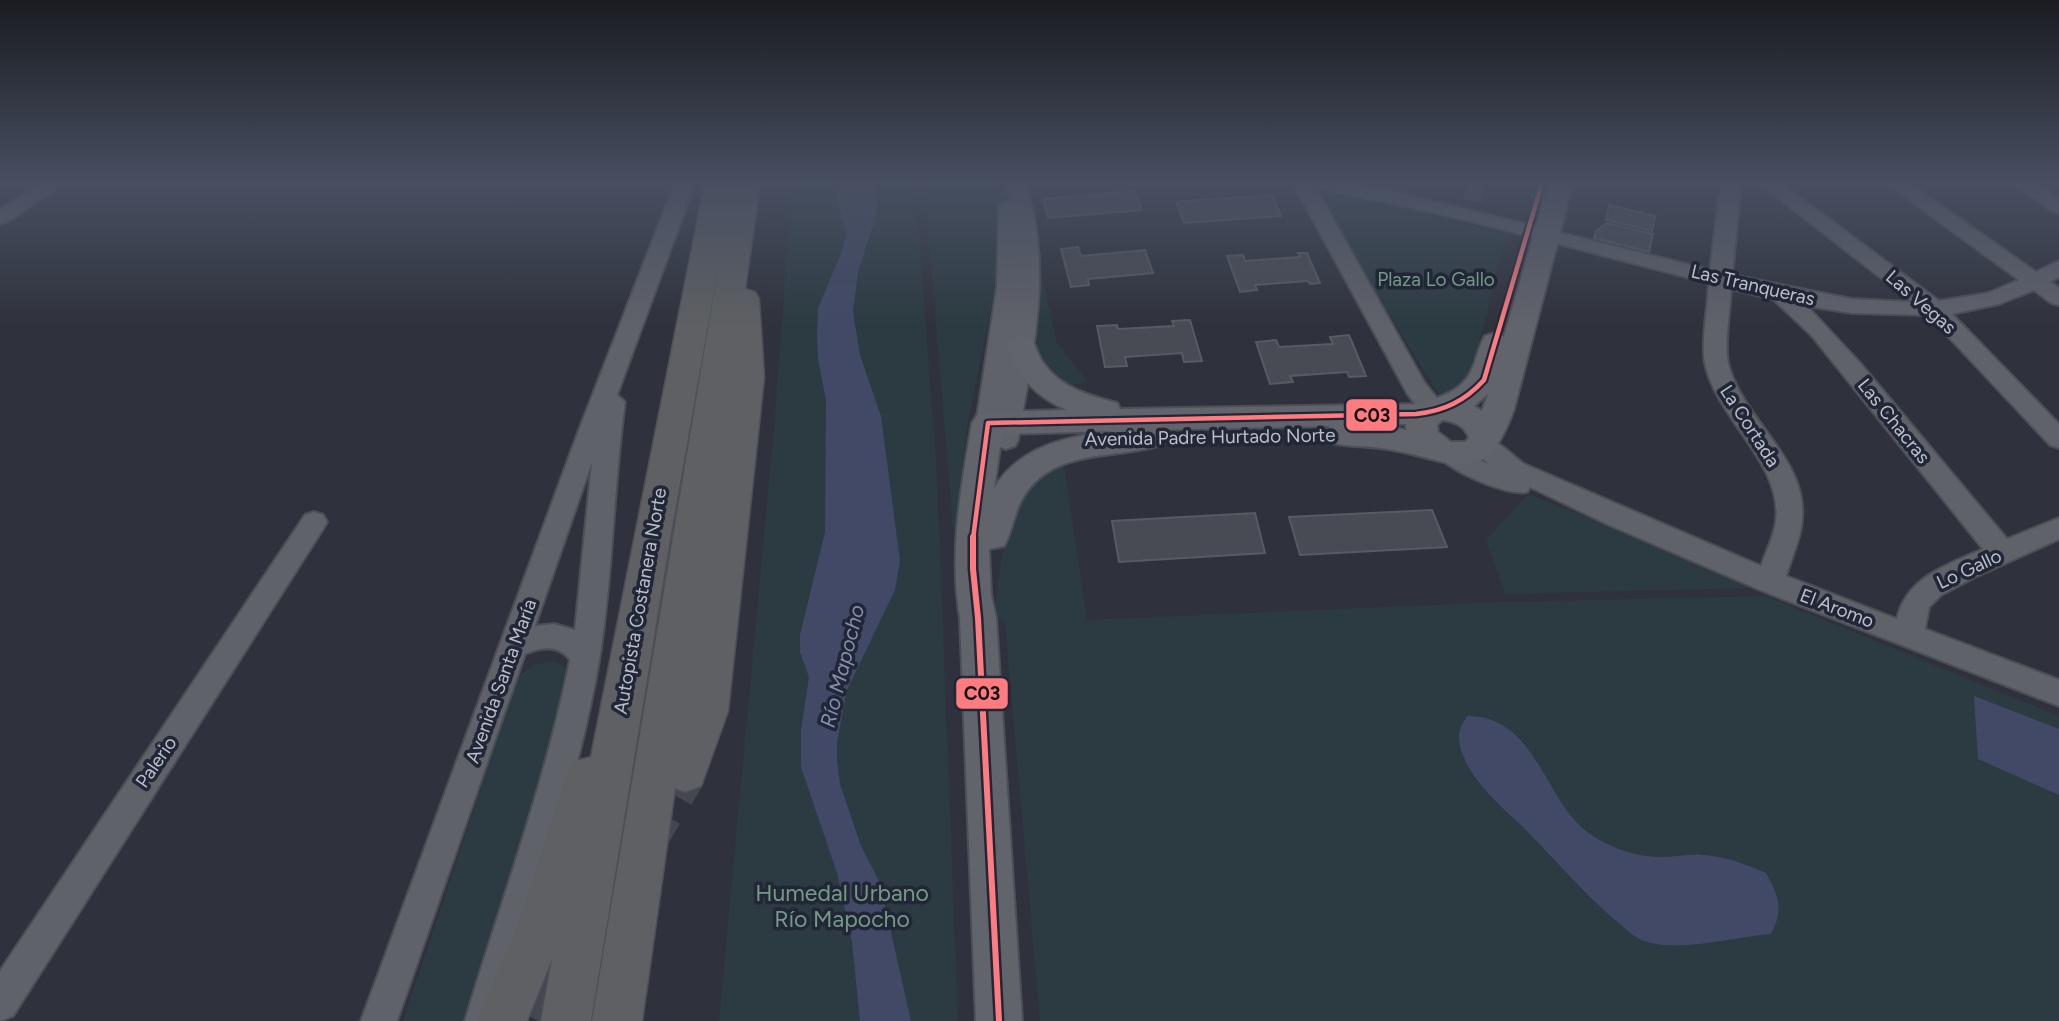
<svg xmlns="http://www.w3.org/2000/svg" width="2059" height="1021" font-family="Figtree,sans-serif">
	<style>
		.green { fill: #2c3a41 }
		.water { fill: #414966 }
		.building { fill: #484b53; stroke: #585a63; stroke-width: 2 }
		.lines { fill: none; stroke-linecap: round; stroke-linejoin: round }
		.highway-tunnel { stroke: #444751; stroke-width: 44; stroke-dasharray: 44 22; stroke-linecap: butt }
		.minor-casing { stroke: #4b4e55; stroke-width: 4 }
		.major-casing { stroke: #4d4f58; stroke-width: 4 }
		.highway-casing { stroke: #4c4e58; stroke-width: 3 }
		.minor { fill: #60626a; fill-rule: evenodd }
		.major { fill: #62646c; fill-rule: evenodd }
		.highway { fill: #5e6063; fill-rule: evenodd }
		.bus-1-far1-casing { stroke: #222737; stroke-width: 9 }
		.bus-1-casing { stroke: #222737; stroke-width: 11 }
		.bus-1-far1 { stroke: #fe7b7f; stroke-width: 4.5 }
		.bus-1 { stroke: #fe7b7f; stroke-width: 6 }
		.labels { text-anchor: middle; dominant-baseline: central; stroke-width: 7; stroke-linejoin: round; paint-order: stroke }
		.park-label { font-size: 19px; fill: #749a85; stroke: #222737 }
		.street-label { font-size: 19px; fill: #bbbecb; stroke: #222737 }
		.water-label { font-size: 21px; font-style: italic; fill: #868eaf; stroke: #222737 }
		.near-park-label { font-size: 23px; fill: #749a85; stroke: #222737 }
		.line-badge { stroke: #222737; stroke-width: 2.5 }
		.pale-badge-label { font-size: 19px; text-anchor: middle; font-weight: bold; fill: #111 }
	</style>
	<rect width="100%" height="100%" fill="#2f323c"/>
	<g class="green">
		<polygon points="792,183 915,183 937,475 958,1021 719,1021 774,427"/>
		<path d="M924,183H999C1008,267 979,353 966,435C961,474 959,513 955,552Z"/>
		<polygon points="1309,185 1507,234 1470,378 1446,396 1438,393"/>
		<polygon points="1035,243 1057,343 1087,381 1069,387 1048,382 1023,334"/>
		<path d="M1064,465L1087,620L1500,602L1766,596L2059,716V1021H1040L1005,624L994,615C999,579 1005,504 1034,479C1041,473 1054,468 1064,465Z"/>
		<polygon points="1528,494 1651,542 1753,588 1505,594 1486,540"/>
		<path d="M548,661C564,663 568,668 571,683C536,796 497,907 466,1021H403L518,677L532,666Z"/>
	</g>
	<g class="water">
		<polygon points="838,183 875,183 877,213 858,272 853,312 860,355 881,416 900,561 895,590 847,690 837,742 837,761 840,784 861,846 880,883 911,1021 860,1021 852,942 837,873 801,767 801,730 809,677 800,652 800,635 825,532 826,401 818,359 817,333 818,308 841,254 846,233 838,203"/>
		<polygon points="1974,696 2059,729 2059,795 1978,759"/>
		<path d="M1468,716C1535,716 1544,798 1586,831C1607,847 1635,857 1661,857C1676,857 1690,853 1705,855C1727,857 1746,864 1766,873C1779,897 1784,909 1771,934C1734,937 1678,953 1644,941C1633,937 1623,926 1614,919C1581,891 1554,858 1524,828C1503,808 1473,783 1463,755C1457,741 1457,728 1468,716Z"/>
	</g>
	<g class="building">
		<polygon points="1470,185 1484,188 1480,201 1464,198"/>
		<polygon points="1135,191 1142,210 1048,218 1043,199"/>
		<polygon points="1272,195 1281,216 1184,223 1176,202"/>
		<polygon points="1609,205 1655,216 1652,231 1606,220"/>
		<polygon points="1607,223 1653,234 1649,252 1594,238 1596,231"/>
		<polygon points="1078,247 1081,256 1145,250 1153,273 1088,279 1089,285 1071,287 1061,249"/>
		<polygon points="1298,253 1307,253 1320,283 1310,284 1308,281 1255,285 1257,290 1240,292 1227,256 1243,255 1245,261 1300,257"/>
		<polygon points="1190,320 1202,361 1184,362 1182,353 1125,357 1127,366 1105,367 1097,326 1117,325 1118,329 1174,326 1172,321"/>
		<polygon points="1349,335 1366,376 1349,377 1347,372 1290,376 1293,382 1270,384 1256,342 1276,340 1279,347 1333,344 1330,337"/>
		<polygon points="1432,510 1447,547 1300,555 1289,517"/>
		<polygon points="1255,513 1265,553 1119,562 1112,521"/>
	</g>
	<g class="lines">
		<polyline class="highway-tunnel" points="538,1021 685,772"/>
		<g class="minor-casing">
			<g id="minor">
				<polygon points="41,183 64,183 7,222 0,224 0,209"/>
				<path d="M675,183H695L617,395L625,402C613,488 613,576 599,661C578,784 535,902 501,1021H465C501,901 545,784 570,660C559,644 541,647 525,654L397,1021H361L579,430ZM592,462L575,630L554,624L535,626Z"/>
				<path d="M1005,183H1025C1054,267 1032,354 1018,440L1015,446L1006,449L997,446L994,440L995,429L988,432L979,429L976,423L997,287L999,206L1002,202L1011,200Z"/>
				<path d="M1293,183H1313L1424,382L1447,411L1444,417C1425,422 1417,406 1407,393Z"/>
				<path d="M1313,183H1351L1396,192L1710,270L1721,183H1741L1732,275L1852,299L1912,302L1759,183H1781L1939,301L1988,293L2019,280L1886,183H1909L2036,272L2059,261V277L2050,282L2059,288V305L2051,303L2034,290L1999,304L1952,314L2059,424V448L2050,445L1928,315L1852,313L1807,306L1861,364L2007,539L2059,518V539L1975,577L1941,595L1929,607L1925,629L2059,680V706L1760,590L1607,524L1530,487L1527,492C1509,497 1446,470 1436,453L1440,447L1449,444L1488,464L1470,445L1473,439C1493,433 1509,453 1524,464L1761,566C1766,552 1774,536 1776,521C1783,463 1717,420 1705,363C1701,342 1708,306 1709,283L1470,221L1316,187ZM1731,289L1773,299L1812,336L1983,549C1949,564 1906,577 1897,619L1786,576C1791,559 1801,538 1802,520C1808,458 1742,420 1728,363C1724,344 1730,310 1731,289Z"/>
				<polygon points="2012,183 2035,183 2059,198 2059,213 2052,211"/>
				<polygon points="314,512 323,515 327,522 323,529 13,1016 0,1021 0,971 305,515"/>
			</g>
		</g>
		<g class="major-casing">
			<path id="major" d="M1549,183H1573L1514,409C1485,490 1458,462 1393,450C1372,445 1349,448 1328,442L1323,434L1330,426L1156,430L1162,438L1157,446C1112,459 1053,449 1024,496C1014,511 1013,530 1004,546L989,549L991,595L996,618L1022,1021H976L960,618C949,552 961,488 972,423L977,415L988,412L1067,410C1036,397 1018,377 1006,345L1011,338L1021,335L1031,338C1036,346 1038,356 1044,364C1061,388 1090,396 1117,403L1120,409L1420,404C1442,396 1464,391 1473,367C1477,357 1479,346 1485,336L1495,333L1504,336ZM1488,394L1482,411L1474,406ZM1442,420C1454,421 1465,426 1469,438L1465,442H1451L1438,432L1437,425ZM1378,424H1406V430ZM1114,431C1069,436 1018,446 994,489L1002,434Z"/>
		</g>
		<g class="highway-casing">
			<polygon id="highway" points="705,183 760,183 745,289 755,292 759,299 764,377 728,711 701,786 685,792 675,788 642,1021 592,1021 720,257 668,551 591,1021 541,1021 552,959 527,1021 477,1021 522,914 566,776 572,762 591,757"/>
		</g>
		<use href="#minor" class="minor"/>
		<use href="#major" class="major"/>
		<use href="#highway" class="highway"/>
		<g class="bus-1-far1-casing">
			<path id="bus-1-far1" d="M973,539L988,423L1416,414C1444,411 1465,401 1484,380L1542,183"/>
		</g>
		<g class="bus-1-casing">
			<polyline id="bus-1" points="973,537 973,569 978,618 999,1021"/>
		</g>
		<use href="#bus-1-far1" class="bus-1-far1"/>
		<use href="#bus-1" class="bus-1"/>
	</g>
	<linearGradient id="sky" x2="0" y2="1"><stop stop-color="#1a1c21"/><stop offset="0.56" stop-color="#474f61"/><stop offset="1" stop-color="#474f61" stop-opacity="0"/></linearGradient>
	<rect width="2059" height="326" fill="url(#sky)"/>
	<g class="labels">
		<g class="park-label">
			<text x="1436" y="279">Plaza Lo Gallo</text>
		</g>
		<g class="street-label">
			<text transform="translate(1753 285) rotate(13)">Las Tranqueras</text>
			<text transform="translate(1921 302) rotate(41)">Las Vegas</text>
			<text transform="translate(1894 421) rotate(51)">Las Chacras</text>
			<text transform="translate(1750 426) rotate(57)">La Cortada</text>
			<text transform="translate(1210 437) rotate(-1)">Avenida Padre Hurtado Norte</text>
			<text transform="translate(1969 569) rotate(-25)">Lo Gallo</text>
			<text transform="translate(640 601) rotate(-80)">Autopista Costanera Norte</text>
			<text transform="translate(1837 608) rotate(21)">El Aromo</text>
			<text transform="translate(501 681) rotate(-70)">Avenida Santa María</text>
			<text transform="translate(156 762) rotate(-56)">Palerio</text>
		</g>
		<g class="water-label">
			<text transform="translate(842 666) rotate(-76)">Río Mapocho</text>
		</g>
		<g class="near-park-label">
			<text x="842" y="893">Humedal Urbano<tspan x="842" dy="26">Río Mapocho</tspan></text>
		</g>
	</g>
	<g class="line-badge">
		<rect x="1345" y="398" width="53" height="34" rx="7" fill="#fe7b7f"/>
		<rect x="955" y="677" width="54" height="33" rx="7" fill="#fe7b7f"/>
	</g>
	<g class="pale-badge-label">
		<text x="1372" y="422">C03</text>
		<text x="982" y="700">C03</text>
	</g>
</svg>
